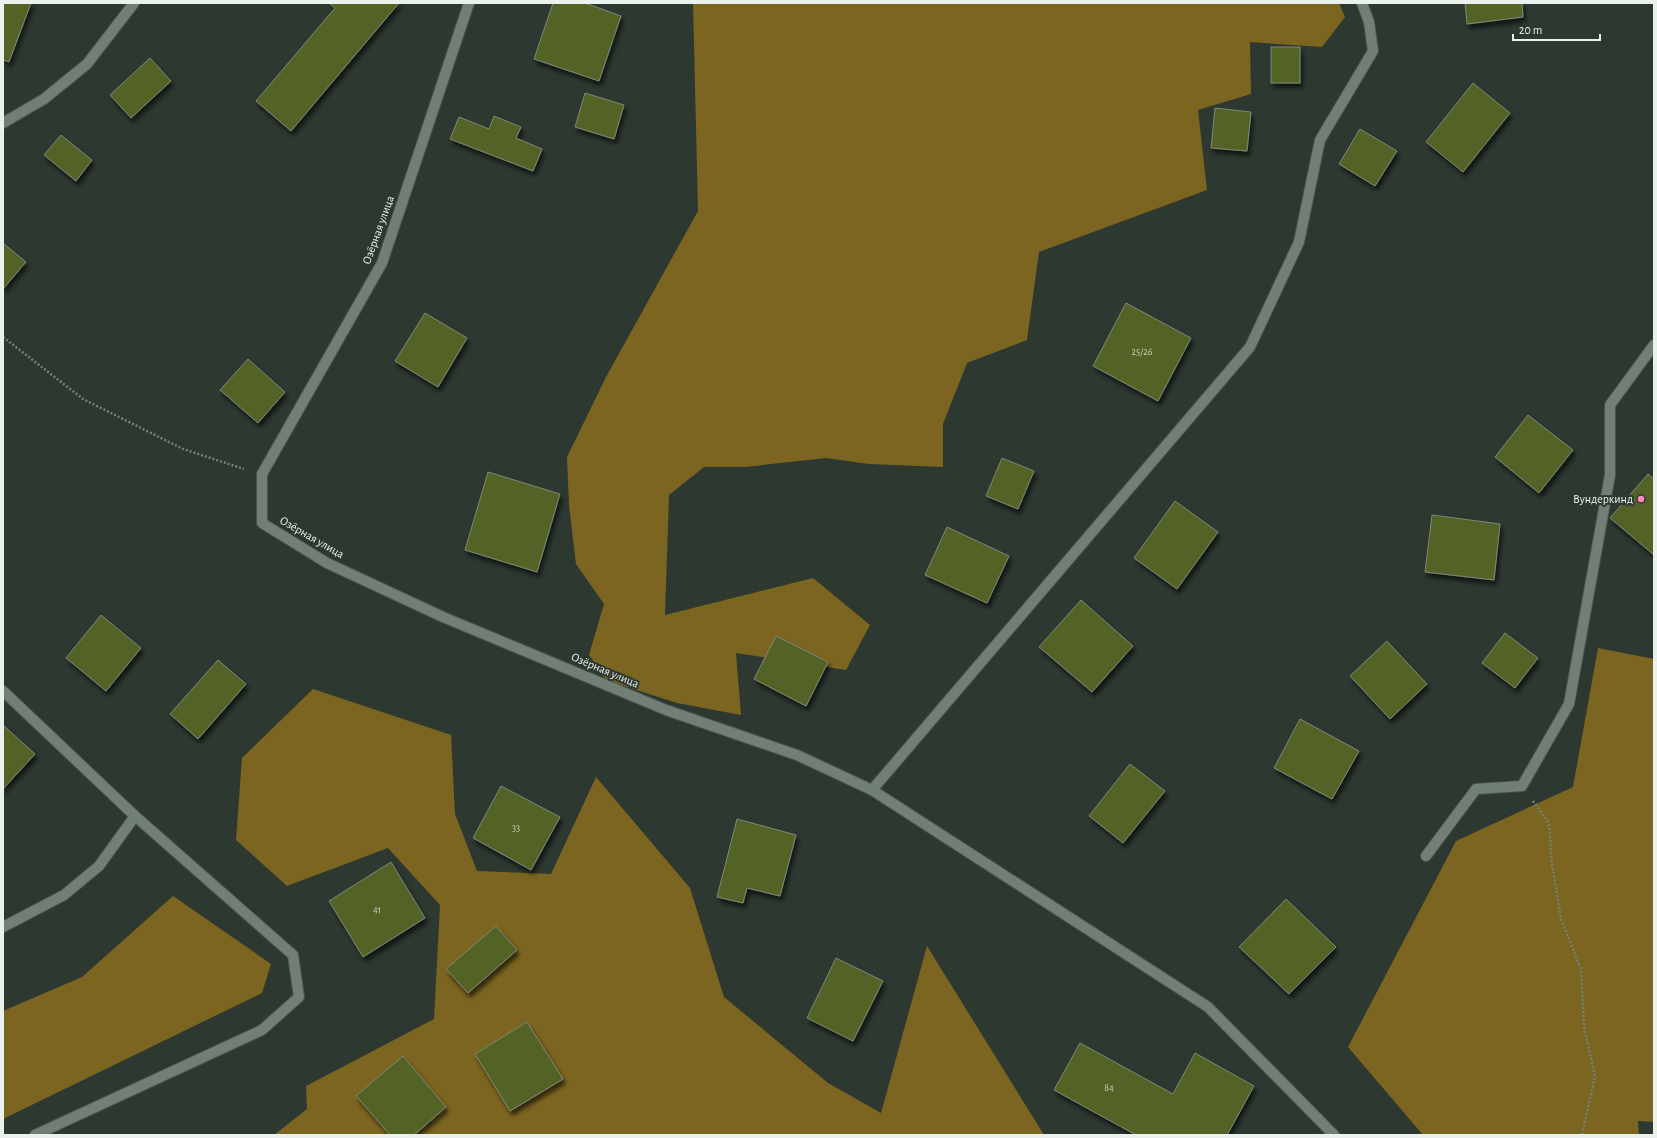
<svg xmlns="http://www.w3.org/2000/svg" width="1657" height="1138" font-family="'Alegreya Sans',sans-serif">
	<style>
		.forest { fill: #7c6520 }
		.building { fill: #536425; stroke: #828679; filter: url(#shadow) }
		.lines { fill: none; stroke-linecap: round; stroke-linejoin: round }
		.lane-casing { stroke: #4d574f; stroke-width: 12 }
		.street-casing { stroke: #4d574f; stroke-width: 12 }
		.path { stroke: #77807a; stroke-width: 2.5; stroke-dasharray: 2 2; stroke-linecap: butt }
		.lane { stroke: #727f76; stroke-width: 10 }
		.street { stroke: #727f76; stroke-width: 10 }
		.poi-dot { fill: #fd8ebf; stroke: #2d3831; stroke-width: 1.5 }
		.labels { text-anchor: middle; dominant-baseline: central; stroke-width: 4; stroke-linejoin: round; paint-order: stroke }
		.number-label { font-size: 10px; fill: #c5cebb }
		.street-label { font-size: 12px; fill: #ebf2ed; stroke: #2d3831 }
		.poi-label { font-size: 12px; fill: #ebf2ed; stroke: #2d3831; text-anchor: end }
	</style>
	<defs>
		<filter id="shadow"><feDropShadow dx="2.5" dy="4.5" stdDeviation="2" flood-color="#0009"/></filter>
	</defs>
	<rect width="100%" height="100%" fill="#2d3831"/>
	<g class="forest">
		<polygon points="693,3 1339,3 1345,17 1322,47 1250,42 1251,94 1198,110 1207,190 1039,252 1027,340 967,363 943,424 943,467 869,464 826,458 745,467 704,467 669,495 665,615 813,578 870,625 846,670 736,653 741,715 677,703 606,680 589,655 604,604 576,564 569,505 567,457 606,377 698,211"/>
		<polygon points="1598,648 1654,659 1654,1122 1638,1121 1639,1135 1423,1135 1348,1047 1456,841 1573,787"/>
		<polygon points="313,689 451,735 455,814 477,871 551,874 596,777 690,888 724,997 828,1083 881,1113 927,946 1044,1135 274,1135 307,1109 306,1086 434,1019 440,905 388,848 287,886 236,840 242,758"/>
		<polygon points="173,896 271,964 262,993 3,1119 3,1011 82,977"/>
	</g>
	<g class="building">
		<polygon points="3,3 31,3 9,62 3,60"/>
		<polygon points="329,3 399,3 291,131 256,101 335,8"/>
		<polygon points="553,3 585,3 621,16 599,81 534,59"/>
		<polygon points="1465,3 1522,3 1523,17 1467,24"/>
		<rect x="1271" y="47" width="29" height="36"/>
		<polygon points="150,58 171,81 131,118 110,95"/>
		<polygon points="1473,83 1510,113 1463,172 1426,142"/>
		<polygon points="585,93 624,105 614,139 575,127"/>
		<polygon points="1215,108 1251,112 1247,151 1211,148"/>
		<polygon points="494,116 521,127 516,138 542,149 533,171 450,139 459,117 489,129"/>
		<polygon points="1360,129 1397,151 1375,186 1339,164"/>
		<polygon points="61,135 92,160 76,181 44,155"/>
		<polygon points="3,243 26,262 3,289"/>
		<polygon points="1126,303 1191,338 1158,401 1093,366"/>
		<polygon points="425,313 467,338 438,387 395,361"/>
		<polygon points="248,359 285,392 258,423 220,390"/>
		<polygon points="1528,415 1573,450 1539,493 1495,457"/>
		<polygon points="1002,458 1034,471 1018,509 986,496"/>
		<polygon points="488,472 560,494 537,572 465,550"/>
		<polygon points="1648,474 1654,479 1654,555 1610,518"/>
		<polygon points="1175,501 1218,532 1177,589 1134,558"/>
		<polygon points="1432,515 1500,524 1494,580 1425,572"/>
		<polygon points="947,527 1009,556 987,603 925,575"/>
		<polygon points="1081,600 1133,646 1092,692 1039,647"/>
		<polygon points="101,615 141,648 106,691 66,658"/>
		<polygon points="1505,633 1538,658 1515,688 1482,663"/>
		<polygon points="776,636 828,662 806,706 754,679"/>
		<polygon points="1387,641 1427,684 1390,719 1350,676"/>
		<polygon points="218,660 246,684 198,739 170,714"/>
		<polygon points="1300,719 1359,751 1332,799 1274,768"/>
		<polygon points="3,725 35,754 3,789"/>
		<polygon points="1130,764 1165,791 1123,843 1089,816"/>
		<polygon points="501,786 560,817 531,870 473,838"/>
		<polygon points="737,819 796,835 780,896 747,888 743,903 717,897"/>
		<polygon points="391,862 425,918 363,957 329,901"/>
		<polygon points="1286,899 1336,947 1289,994 1239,947"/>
		<polygon points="496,926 517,950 468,993 446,969"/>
		<polygon points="836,958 883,981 853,1041 807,1018"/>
		<polygon points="527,1022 563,1079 510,1111 475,1054"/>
		<polygon points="1080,1043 1173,1094 1195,1053 1254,1086 1227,1135 1136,1135 1054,1090"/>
		<polygon points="403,1056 446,1107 414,1135 390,1135 356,1096"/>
	</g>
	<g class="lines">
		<g class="lane-casing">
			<polyline id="lane" points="35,1135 262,1030 299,997 293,955 135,816"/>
		</g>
		<g class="street-casing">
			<g id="street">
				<polyline points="469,3 382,263 262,474 262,523 327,563 443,617 666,710 797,755 872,790"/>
				<polyline points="3,123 44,99 87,64 134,3"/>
				<polyline points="3,691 135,816 99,866 64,895 3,927"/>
				<polyline points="1426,856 1476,789 1522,786 1569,704 1610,475 1610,405 1654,345"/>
				<polyline points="1334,1135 1208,1007 872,790 1250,347 1299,242 1320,140 1373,51 1369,22 1362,3"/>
			</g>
		</g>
		<g class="path">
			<polyline points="3,337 83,399 183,449 244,469"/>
			<polyline points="1533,801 1549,823 1552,864 1561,919 1581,969 1584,1027 1595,1076 1582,1135"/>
		</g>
		<use href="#lane" class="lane"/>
		<use href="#street" class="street"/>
	</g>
	<circle class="poi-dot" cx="1641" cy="499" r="4"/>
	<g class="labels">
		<g class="number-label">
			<text x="1142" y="352">25/26</text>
			<text x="516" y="828">33</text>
			<text x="377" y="910">41</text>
			<text x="1109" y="1088">84</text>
		</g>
		<g class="street-label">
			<text transform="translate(378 230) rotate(-70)">Озёрная улица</text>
			<text transform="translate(312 537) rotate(30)">Озёрная улица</text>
			<text transform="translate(605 670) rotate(23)">Озёрная улица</text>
		</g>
		<g class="poi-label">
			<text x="1633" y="499">Вундеркинд</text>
		</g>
	</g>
	<rect width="1657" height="1138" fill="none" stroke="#ebf2ed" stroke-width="8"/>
	<path d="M1513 34v6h87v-6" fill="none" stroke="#ebf2ed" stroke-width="2"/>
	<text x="1519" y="34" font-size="12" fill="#ebf2ed" stroke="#2d3831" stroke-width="3" paint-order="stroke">20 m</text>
</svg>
